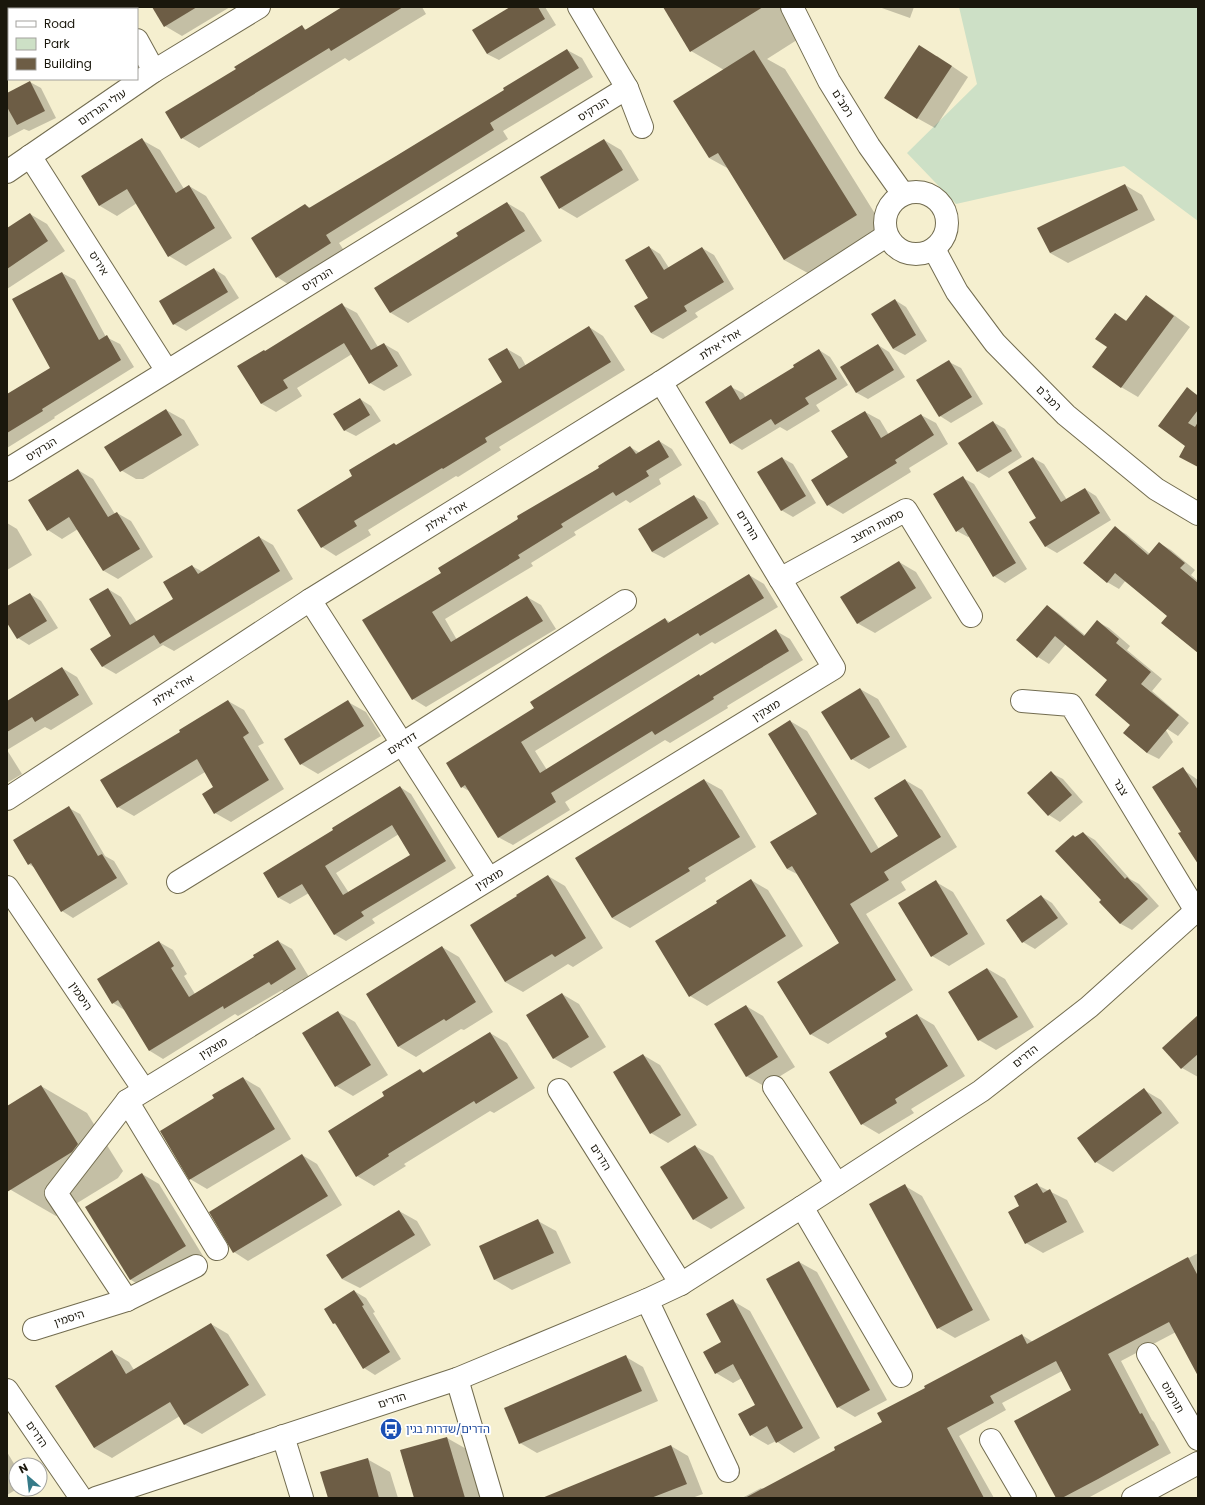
<svg xmlns="http://www.w3.org/2000/svg" width="1205" height="1505" font-family="Poppins,'Noto Sans Hebrew',sans-serif">
	<style>
		.green { fill: #cde0c6 }
		.shadow { fill: #0003; fill-rule: evenodd }
		.building { fill: #6d5d45; fill-rule: evenodd }
		.lines { fill: none; stroke-linecap: round; stroke-linejoin: round }
		.street-casing { stroke: #726c50; stroke-width: 24 }
		.secondary-casing { stroke: #726c50; stroke-width: 24 }
		.street { stroke: #fff; stroke-width: 22 }
		.secondary { stroke: #fff; stroke-width: 22 }
		.labels { text-anchor: middle; dominant-baseline: central; stroke-width: 4; stroke-linejoin: round; paint-order: stroke }
		.street-label { font-size: 11px; fill: #1a170c; stroke: #fff }
		.transit-label { font-size: 11px; fill: #164399; stroke: #fff; text-anchor: start }
	</style>
	<rect width="100%" height="100%" fill="#f5efcf"/>
	<polygon class="green" points="959,7 1198,7 1198,221 1124,166 956,204 907,153 977,84"/>
	<g class="shadow">
		<polygon points="153,7 230,7 182,36 165,26"/>
		<polygon points="344,7 422,7 426,14 349,61 345,58 199,148 182,138 237,69 302,27 307,30"/>
		<polygon points="512,7 545,7 556,25 499,60 487,54"/>
		<polygon points="664,7 781,7 800,38 767,59 785,69 887,233 815,277 784,260 729,169 709,158 724,70 691,51"/>
		<polygon points="879,7 914,7 910,18"/>
		<polygon points="567,50 582,58 593,77 503,131 508,139 339,243 345,252 291,286 277,277 252,238 305,205 311,208 506,90"/>
		<polygon points="937,56 968,77 935,128 917,118"/>
		<polygon points="30,82 41,88 56,118 29,131 24,129 7,138 7,94"/>
		<polygon points="142,140 160,150 184,189 189,186 206,196 232,238 186,266 169,256 137,203 117,216 100,206 82,176"/>
		<polygon points="604,140 621,150 639,180 577,218 560,208"/>
		<polygon points="1125,185 1142,195 1155,220 1068,263 1050,253"/>
		<polygon points="507,203 524,213 542,241 408,323 391,313 376,288 459,237"/>
		<polygon points="30,214 47,224 65,251 7,289 7,229"/>
		<polygon points="649,247 660,254 669,268 702,248 714,255 734,289 695,313 698,317 663,339 651,333"/>
		<polygon points="214,269 225,276 239,298 186,331 174,324"/>
		<polygon points="62,273 75,280 106,337 120,344 134,367 54,417 55,418 7,448 7,395 51,368"/>
		<polygon points="1146,297 1163,307 1190,327 1138,397 1121,387 1108,347 1115,314 1127,321"/>
		<polygon points="895,300 906,307 927,341 905,355 893,349"/>
		<polygon points="342,305 357,313 378,347 384,344 398,352 412,375 384,391 370,383 352,354 297,388 302,396 276,412 262,404 266,352"/>
		<polygon points="589,327 603,336 625,370 499,447 501,450 458,477 456,476 368,530 371,535 336,556 322,547 354,476 397,446 503,382 507,349 521,357 526,366"/>
		<polygon points="878,345 889,352 905,377 868,399 857,393 841,367"/>
		<polygon points="819,350 830,357 848,385 816,405 820,411 787,431 780,427 742,450 731,443 731,387 743,393 746,398 796,367"/>
		<polygon points="949,362 961,368 983,404 951,423 940,416"/>
		<polygon points="1187,389 1198,395 1198,467 1186,446"/>
		<polygon points="360,399 371,406 381,421 356,436 344,430"/>
		<polygon points="166,410 184,420 199,445 143,479 136,479 119,469"/>
		<polygon points="865,412 880,420 889,435 921,415 936,423 948,444 909,468 911,472 843,514 828,505 849,458"/>
		<polygon points="993,422 1005,429 1022,457 989,478 977,471"/>
		<polygon points="659,441 672,449 682,465 659,479 661,484 630,503 626,500 574,532 576,535 531,563 533,566 445,619 457,640 527,597 541,605 556,629 426,707 413,699 364,621 442,573 630,447 640,453"/>
		<polygon points="782,458 793,464 816,503 793,517 781,510"/>
		<polygon points="1033,458 1044,464 1067,500 1085,489 1096,496 1111,520 1057,553 1045,546 1037,518"/>
		<polygon points="78,470 93,479 115,514 117,513 131,521 153,557 118,579 104,571 78,529 62,539 48,530"/>
		<polygon points="963,478 974,484 1027,569 1005,583 994,576 970,536 968,537 957,531"/>
		<polygon points="694,496 705,502 719,524 664,558 652,552"/>
		<polygon points="7,523 17,529 32,555 7,570"/>
		<polygon points="1115,528 1126,534 1150,554 1159,543 1171,550 1195,570 1191,575 1198,581 1198,653 1168,616 1126,580 1119,589 1107,582"/>
		<polygon points="259,537 273,545 293,579 174,651 163,645 116,674 102,666 113,637 108,589 121,597 137,622 175,599 192,566 203,572"/>
		<polygon points="899,562 916,572 932,598 875,633 857,623"/>
		<polygon points="749,575 764,584 778,607 715,644 712,642 535,751 547,770 699,675 701,676 776,631 790,639 803,660 727,706 728,708 670,743 665,740 565,802 570,810 513,845 498,837 471,792 462,787 536,709 665,619 670,622"/>
		<polygon points="30,594 41,601 58,628 29,645 18,638 7,621 7,608"/>
		<polygon points="1047,606 1058,613 1086,636 1098,622 1109,628 1130,646 1127,650 1162,679 1152,691 1189,723 1178,736 1164,727 1173,742 1159,759 1147,753 1125,733 1132,725 1108,680 1066,644 1049,664 1038,657 1018,640"/>
		<polygon points="62,668 77,677 93,704 51,730 45,727 7,750 7,702"/>
		<polygon points="860,689 878,699 907,747 869,769 852,759"/>
		<polygon points="228,701 244,710 264,743 258,746 284,789 231,822 215,813 215,787 205,772 134,816 118,807 181,732"/>
		<polygon points="348,702 366,712 381,736 318,774 301,764"/>
		<polygon points="790,721 807,731 879,849 899,837 905,780 922,790 957,847 901,882 906,890 866,914 913,990 828,1044 810,1034 840,944 799,875 787,869 818,814"/>
		<polygon points="7,750 22,774 7,783"/>
		<polygon points="1185,771 1198,780 1198,857 1182,832"/>
		<polygon points="1051,773 1063,779 1083,802 1060,822 1049,815 1028,793"/>
		<polygon points="704,780 722,790 756,847 705,878 706,881 630,928 612,918"/>
		<path d="M400,787L411,794L456,868L372,919L375,923L346,941L334,934L309,893L290,904L279,898L264,873L335,830ZM399,834L412,855L349,893L336,873Z"/>
		<polygon points="69,808 80,814 105,856 114,861 128,884 73,918 62,911 35,868 29,864"/>
		<polygon points="1083,833 1095,840 1130,879 1139,884 1159,906 1132,930 1121,924 1101,902 1102,900 1073,836 1076,838"/>
		<polygon points="548,876 565,886 603,948 573,967 568,964 523,992 505,982 519,897"/>
		<polygon points="751,880 768,890 803,946 707,1006 690,996 718,904"/>
		<polygon points="936,882 953,892 985,944 949,966 932,956"/>
		<polygon points="1041,896 1052,903 1068,924 1035,949 1023,942 1007,920"/>
		<polygon points="278,941 292,949 309,977 285,992 282,990 238,1016 235,1014 163,1059 150,1051 126,1011 113,1003 159,942 173,950 187,974 184,976 195,994 255,957"/>
		<polygon points="442,947 459,957 493,1012 464,1030 461,1029 416,1057 399,1047 367,994"/>
		<polygon points="988,969 1005,979 1034,1027 996,1050 979,1040 950,992"/>
		<polygon points="562,994 579,1004 606,1047 571,1068 553,1058"/>
		<polygon points="746,1006 763,1016 795,1067 764,1086 746,1076"/>
		<polygon points="338,1012 355,1022 388,1075 353,1096 336,1086 303,1033"/>
		<polygon points="917,1015 934,1025 965,1076 911,1109 914,1113 879,1134 862,1124 830,1073 888,1037"/>
		<polygon points="1198,1016 1198,1077 1182,1068 1164,1048"/>
		<polygon points="490,1033 507,1043 535,1088 494,1113 490,1111 404,1164 406,1166 374,1186 357,1176 386,1096 420,1070 425,1073"/>
		<polygon points="643,1055 660,1065 697,1125 668,1143 651,1133"/>
		<polygon points="243,1078 260,1088 291,1139 207,1189 190,1179 215,1098"/>
		<polygon points="41,1086 87,1113 123,1171 118,1178 56,1216 11,1190 7,1184 7,1107"/>
		<polygon points="1144,1090 1161,1100 1179,1123 1113,1172 1096,1162"/>
		<polygon points="695,1146 713,1156 745,1208 711,1229 693,1219"/>
		<polygon points="302,1155 317,1164 342,1205 248,1261 234,1252"/>
		<polygon points="142,1174 159,1184 203,1256 148,1290 131,1280 87,1208"/>
		<polygon points="1037,1185 1067,1200 1084,1232 1043,1253 1026,1243"/>
		<polygon points="905,1186 922,1196 990,1320 955,1338 938,1328"/>
		<polygon points="399,1211 417,1221 431,1245 360,1288 342,1279"/>
		<polygon points="538,1221 556,1231 571,1263 512,1290 495,1280 480,1247"/>
		<polygon points="1198,1253 1198,1373 1176,1332 1121,1361 1152,1420 1154,1422 1171,1453 1088,1498 1057,1498 1073,1390 1062,1371 1002,1403 1006,1410 959,1436 994,1498 742,1498 761,1488 763,1490 836,1451 1022,1335 1033,1342"/>
		<polygon points="799,1262 817,1272 887,1400 855,1417 838,1407"/>
		<polygon points="354,1291 366,1298 375,1312 373,1313 401,1359 375,1375 364,1368 338,1326 333,1323"/>
		<polygon points="733,1301 750,1311 820,1438 794,1453 776,1441 768,1445 751,1435 756,1405 742,1378 733,1383 716,1373"/>
		<polygon points="211,1324 228,1334 266,1395 202,1434 184,1424 180,1416 112,1458 94,1448 112,1352 129,1362 134,1370"/>
		<polygon points="626,1357 643,1367 658,1401 537,1453 520,1443"/>
		<polygon points="447,1438 470,1451 484,1498 415,1498 401,1451"/>
		<polygon points="671,1446 688,1456 703,1494 692,1498 546,1498"/>
		<polygon points="7,1452 16,1467 17,1489 7,1495"/>
		<polygon points="367,1459 390,1472 398,1498 329,1498"/>
	</g>
	<g class="building">
		<polygon points="152,7 197,7 164,27"/>
		<polygon points="342,7 403,7 331,51 329,48 181,139 165,112 236,69 234,67 302,25 305,30"/>
		<polygon points="510,7 538,7 545,19 487,54 472,30"/>
		<polygon points="663,7 763,7 690,52"/>
		<polygon points="919,45 952,66 917,119 884,98"/>
		<polygon points="567,49 579,68 490,123 494,130 326,235 331,243 276,278 251,238 305,204 309,208 396,156 504,90 503,88"/>
		<polygon points="754,50 857,215 784,260 718,153 709,158 673,101"/>
		<polygon points="30,81 45,111 17,125 7,107 7,93"/>
		<polygon points="142,138 176,193 189,185 215,228 168,257 127,189 99,206 81,176"/>
		<polygon points="604,139 623,170 559,209 540,177"/>
		<polygon points="1125,184 1138,210 1050,253 1037,228"/>
		<polygon points="507,202 525,231 390,313 374,288 458,236 456,233"/>
		<polygon points="30,213 48,241 7,269 7,228"/>
		<polygon points="649,246 664,270 702,247 724,282 684,306 687,311 651,333 634,306 648,298 625,260"/>
		<polygon points="214,268 228,292 173,325 159,301"/>
		<polygon points="62,272 99,340 107,335 121,360 42,409 43,411 7,433 7,394 50,368 12,299"/>
		<polygon points="1146,295 1174,316 1121,388 1092,367 1107,347 1095,339 1115,313 1126,321"/>
		<polygon points="895,299 916,335 893,349 871,314"/>
		<polygon points="342,303 371,350 384,343 398,366 369,384 344,343 283,380 288,388 261,404 237,366 264,350 265,351"/>
		<polygon points="589,326 611,362 485,438 487,442 443,469 442,468 354,521 357,526 321,548 297,510 352,476 349,470 394,443 396,445 502,382 488,359 507,348 519,369"/>
		<polygon points="878,344 894,370 856,393 840,367"/>
		<polygon points="819,349 837,379 805,398 809,404 775,425 771,419 730,444 705,402 731,385 740,400 794,367 793,365"/>
		<polygon points="949,360 972,397 939,417 916,380"/>
		<polygon points="1187,387 1198,396 1198,410 1188,423 1195,427 1198,422 1198,467 1179,457 1185,446 1158,426"/>
		<polygon points="360,398 370,415 344,431 333,414"/>
		<polygon points="166,409 182,435 120,472 104,447"/>
		<polygon points="865,411 881,438 921,414 934,435 895,460 897,463 827,506 811,480 848,457 831,431"/>
		<polygon points="993,421 1012,451 977,472 958,443"/>
		<polygon points="659,440 669,457 646,471 649,476 616,496 613,492 561,524 563,527 518,555 520,558 432,612 451,642 527,596 543,621 412,700 362,620 441,573 438,568 518,519 517,516 599,468 598,466 630,446 636,454"/>
		<polygon points="782,457 806,496 781,511 757,472"/>
		<polygon points="1033,457 1061,502 1085,488 1100,513 1045,547 1029,522 1036,518 1008,472"/>
		<polygon points="78,469 108,517 117,512 140,549 103,571 69,517 47,531 28,500"/>
		<polygon points="963,476 1016,563 993,577 963,527 956,532 933,494"/>
		<polygon points="694,495 708,518 652,552 638,529"/>
		<polygon points="1115,526 1148,555 1159,542 1185,563 1180,568 1198,583 1198,653 1161,623 1167,616 1115,573 1107,583 1083,563"/>
		<polygon points="259,536 280,571 160,644 154,635 102,667 90,649 111,636 89,599 108,588 130,625 173,599 163,582 192,565 198,574"/>
		<polygon points="899,561 916,588 857,624 840,597"/>
		<polygon points="749,574 764,598 700,636 698,633 521,742 540,773 699,674 700,676 776,629 789,651 713,697 714,699 655,735 652,731 551,793 556,802 498,838 465,785 461,788 446,763 534,708 530,702 608,653 665,618 668,623"/>
		<polygon points="30,593 47,621 17,639 7,623 7,606"/>
		<polygon points="1047,605 1084,636 1097,620 1119,639 1116,643 1151,672 1141,684 1179,715 1147,753 1123,733 1130,725 1095,695 1107,680 1055,636 1037,658 1016,640"/>
		<polygon points="62,667 79,695 35,722 32,717 7,732 7,701"/>
		<polygon points="860,688 890,737 851,760 821,712"/>
		<polygon points="228,700 249,733 243,737 269,780 214,814 202,794 213,787 197,759 117,808 100,780 180,732 179,730"/>
		<polygon points="348,700 364,726 300,765 284,739"/>
		<polygon points="790,720 871,853 898,836 874,798 905,779 941,837 884,872 889,880 850,904 896,980 810,1035 777,982 839,943 792,866 787,869 770,842 817,814 768,734"/>
		<polygon points="1183,767 1198,790 1198,864 1178,833 1181,832 1152,787"/>
		<polygon points="1051,771 1072,795 1048,816 1027,793"/>
		<polygon points="704,779 740,837 688,868 690,871 612,918 575,858"/>
		<path d="M400,786L446,861L361,912L364,916L334,935L302,884L278,898L263,873L333,830L332,828ZM392,825L410,855L343,895L325,866Z"/>
		<polygon points="69,806 98,856 102,854 117,878 61,912 31,863 28,865 13,840"/>
		<polygon points="1083,832 1125,879 1127,877 1148,899 1120,924 1099,902 1101,900 1055,851 1073,835 1075,837"/>
		<polygon points="548,875 586,938 555,957 552,954 505,982 470,925 517,896 516,895"/>
		<polygon points="751,879 786,936 689,997 655,941 717,903 716,901"/>
		<polygon points="936,880 968,934 931,957 898,903"/>
		<polygon points="1041,895 1058,918 1022,943 1006,920"/>
		<polygon points="278,940 296,969 271,985 269,982 224,1009 223,1006 149,1051 118,1000 112,1004 97,979 159,941 174,966 171,968 189,997 254,957 253,955"/>
		<polygon points="442,946 476,1002 446,1021 444,1019 398,1047 366,994"/>
		<polygon points="987,968 1018,1017 978,1041 948,992"/>
		<polygon points="562,993 589,1037 553,1059 526,1015"/>
		<polygon points="746,1005 778,1057 746,1077 714,1024"/>
		<polygon points="338,1011 371,1065 335,1087 302,1033"/>
		<polygon points="917,1014 948,1066 895,1099 897,1103 861,1125 829,1072 887,1037 885,1033"/>
		<polygon points="1198,1015 1198,1054 1181,1069 1162,1048"/>
		<polygon points="490,1032 518,1078 476,1104 474,1101 388,1154 389,1156 356,1177 328,1131 384,1096 382,1092 420,1069 423,1073"/>
		<polygon points="643,1054 681,1115 650,1134 613,1072"/>
		<polygon points="243,1077 275,1129 189,1180 160,1131 214,1098 212,1095"/>
		<polygon points="41,1085 78,1144 72,1152 7,1192 7,1106"/>
		<polygon points="1144,1088 1162,1113 1095,1163 1077,1138"/>
		<polygon points="695,1145 728,1198 693,1220 660,1167"/>
		<polygon points="302,1154 328,1196 233,1253 209,1212"/>
		<polygon points="142,1173 186,1246 130,1280 85,1207"/>
		<polygon points="1037,1183 1043,1193 1050,1189 1067,1222 1025,1244 1008,1212 1019,1206 1014,1196"/>
		<polygon points="905,1184 973,1310 937,1329 869,1204"/>
		<polygon points="399,1210 415,1235 342,1279 326,1255"/>
		<polygon points="538,1219 554,1253 494,1280 479,1246"/>
		<polygon points="1188,1257 1198,1276 1198,1376 1169,1322 1108,1354 1140,1414 1142,1413 1159,1445 1098,1479 1062,1498 1056,1498 1014,1421 1071,1390 1056,1361 990,1396 994,1403 947,1428 984,1498 745,1498 835,1450 834,1447 882,1422 877,1413 925,1388 924,1386 1022,1334 1027,1344"/>
		<polygon points="799,1261 870,1390 837,1408 766,1279"/>
		<polygon points="354,1290 364,1305 362,1306 390,1352 363,1369 335,1323 333,1324 324,1309"/>
		<polygon points="733,1299 803,1428 776,1443 767,1426 750,1436 738,1414 755,1405 733,1364 715,1374 703,1352 721,1342 706,1314"/>
		<polygon points="211,1323 249,1385 184,1425 170,1402 94,1448 55,1386 112,1350 126,1374"/>
		<polygon points="626,1355 642,1391 519,1444 504,1408"/>
		<polygon points="447,1437 465,1498 414,1498 400,1450"/>
		<polygon points="671,1445 687,1484 651,1498 542,1498"/>
		<polygon points="368,1458 379,1498 328,1498 320,1472"/>
	</g>
	<g class="lines">
		<g class="street-casing">
			<g id="street">
				<polyline points="119,7 120,9"/>
				<polyline points="579,7 627,88 642,127"/>
				<polyline points="137,40 154,71"/>
				<polyline points="30,156 167,371"/>
				<polyline points="7,470 627,88"/>
				<polyline points="780,579 906,510 971,616"/>
				<polyline points="310,600 489,879"/>
				<polyline points="1022,701 1071,705 1196,911"/>
				<polyline points="7,799 310,600 661,382 886,236"/>
				<polyline points="178,882 402,744 625,601"/>
				<polyline points="7,887 144,1090"/>
				<polyline points="774,1087 837,1184"/>
				<polyline points="559,1090 681,1284"/>
				<polyline points="802,1207 901,1376"/>
				<polyline points="217,1249 127,1101 834,668 661,382"/>
				<polyline points="127,1300 56,1193 127,1101"/>
				<polyline points="647,1300 728,1471"/>
				<polyline points="34,1329 127,1300 196,1266"/>
				<polyline points="1148,1354 1198,1439"/>
				<polyline points="457,1379 492,1498"/>
				<polyline points="7,1390 81,1498"/>
				<polyline points="283,1436 302,1498"/>
				<polyline points="991,1440 1025,1498"/>
				<polyline points="1133,1498 1198,1463"/>
			</g>
		</g>
		<g class="secondary-casing">
			<g id="secondary">
				<polyline points="792,7 829,81 869,146 903,194"/>
				<polyline points="7,172 154,71 259,7"/>
				<circle cx="916" cy="223" r="31"/>
				<polyline points="934,249 957,292 995,343 1066,415 1156,489 1198,514"/>
				<polyline points="96,1498 457,1379 647,1300 681,1284 802,1207 981,1091 1089,1007 1198,909"/>
			</g>
		</g>
		<use href="#street" class="street"/>
		<use href="#secondary" class="secondary"/>
	</g>
	<defs>
		<g id="bus-disc" transform="scale(1.15)"><circle r="9.5" fill="#1a4fb4" stroke="#fff"/><path d="M-5-6H5V4H4V6H2V4H-2V6H-4V4H-5ZM-3.5-4V0h7V-4ZM-3.5 1.2v1.5H-2V1.2ZM2 1.2v1.5H3.5V1.2Z" fill="#fff"/></g>
	</defs>
	<g fill-rule="evenodd">
		<use href="#bus-disc" x="391" y="1429"/>
	</g>
	<g class="labels">
		<g class="street-label">
			<text transform="translate(843 103) rotate(58)">רמב"ם</text>
			<text transform="translate(102 107) rotate(-34)">עולי הגרדום</text>
			<text transform="translate(593 109) rotate(-32)">הנרקיס</text>
			<text transform="translate(99 263) rotate(58)">איריס</text>
			<text transform="translate(317 279) rotate(-32)">הנרקיס</text>
			<text transform="translate(720 344) rotate(-33)">אח"י אילת</text>
			<text transform="translate(1049 398) rotate(45)">רמב"ם</text>
			<text transform="translate(41 449) rotate(-32)">הנרקיס</text>
			<text transform="translate(446 516) rotate(-32)">אח"י אילת</text>
			<text transform="translate(748 525) rotate(59)">הורדים</text>
			<text transform="translate(877 526) rotate(-28)">סמטת החצב</text>
			<text transform="translate(173 690) rotate(-33)">אח"י אילת</text>
			<text transform="translate(766 710) rotate(-32)">מוצקין</text>
			<text transform="translate(402 743) rotate(-32)">דודאים</text>
			<text transform="translate(1121 787) rotate(59)">צבר</text>
			<text transform="translate(489 879) rotate(-31)">מוצקין</text>
			<text transform="translate(81 996) rotate(56)">היסמין</text>
			<text transform="translate(213 1048) rotate(-31)">מוצקין</text>
			<text transform="translate(1025 1056) rotate(-38)">הדרים</text>
			<text transform="translate(601 1157) rotate(58)">הדרים</text>
			<text transform="translate(69 1318) rotate(-18)">היסמין</text>
			<text transform="translate(1173 1397) rotate(60)">תורמוס</text>
			<text transform="translate(392 1400) rotate(-18)">הדרים</text>
			<text transform="translate(37 1434) rotate(55)">הדרים</text>
		</g>
		<g class="transit-label">
			<text x="406" y="1429">הדרים/שדרות בגין</text>
		</g>
	</g>
	<rect width="1205" height="1505" fill="none" stroke="#1a170c" stroke-width="16"/>
	<rect x="8" y="8" width="130" height="72" fill="#ffffff" stroke="#a3a29e"/>
	<rect x="16" y="21" width="20" height="6" fill="#ffffff" stroke="#a3a29e"/>
	<text x="44" y="28" font-size="12" fill="#1a170c">Road</text>
	<rect x="16" y="38" width="20" height="12" fill="#cde0c6" stroke="#a3a29e"/>
	<text x="44" y="48" font-size="12" fill="#1a170c">Park</text>
	<rect x="16" y="58" width="20" height="12" fill="#6d5d45" stroke="#a3a29e"/>
	<text x="44" y="68" font-size="12" fill="#1a170c">Building</text>
	<g transform="translate(28 1477) rotate(332)"><circle r="19" fill="#ffffff" stroke="#a3a29e"/>
	<path d="M0-3L7 15L0 10L-7 15Z" fill="#357a88"/>
	<text y="-6" font-size="11" font-weight="bold" text-anchor="middle" fill="#1a170c">N</text>
	</g>
</svg>
